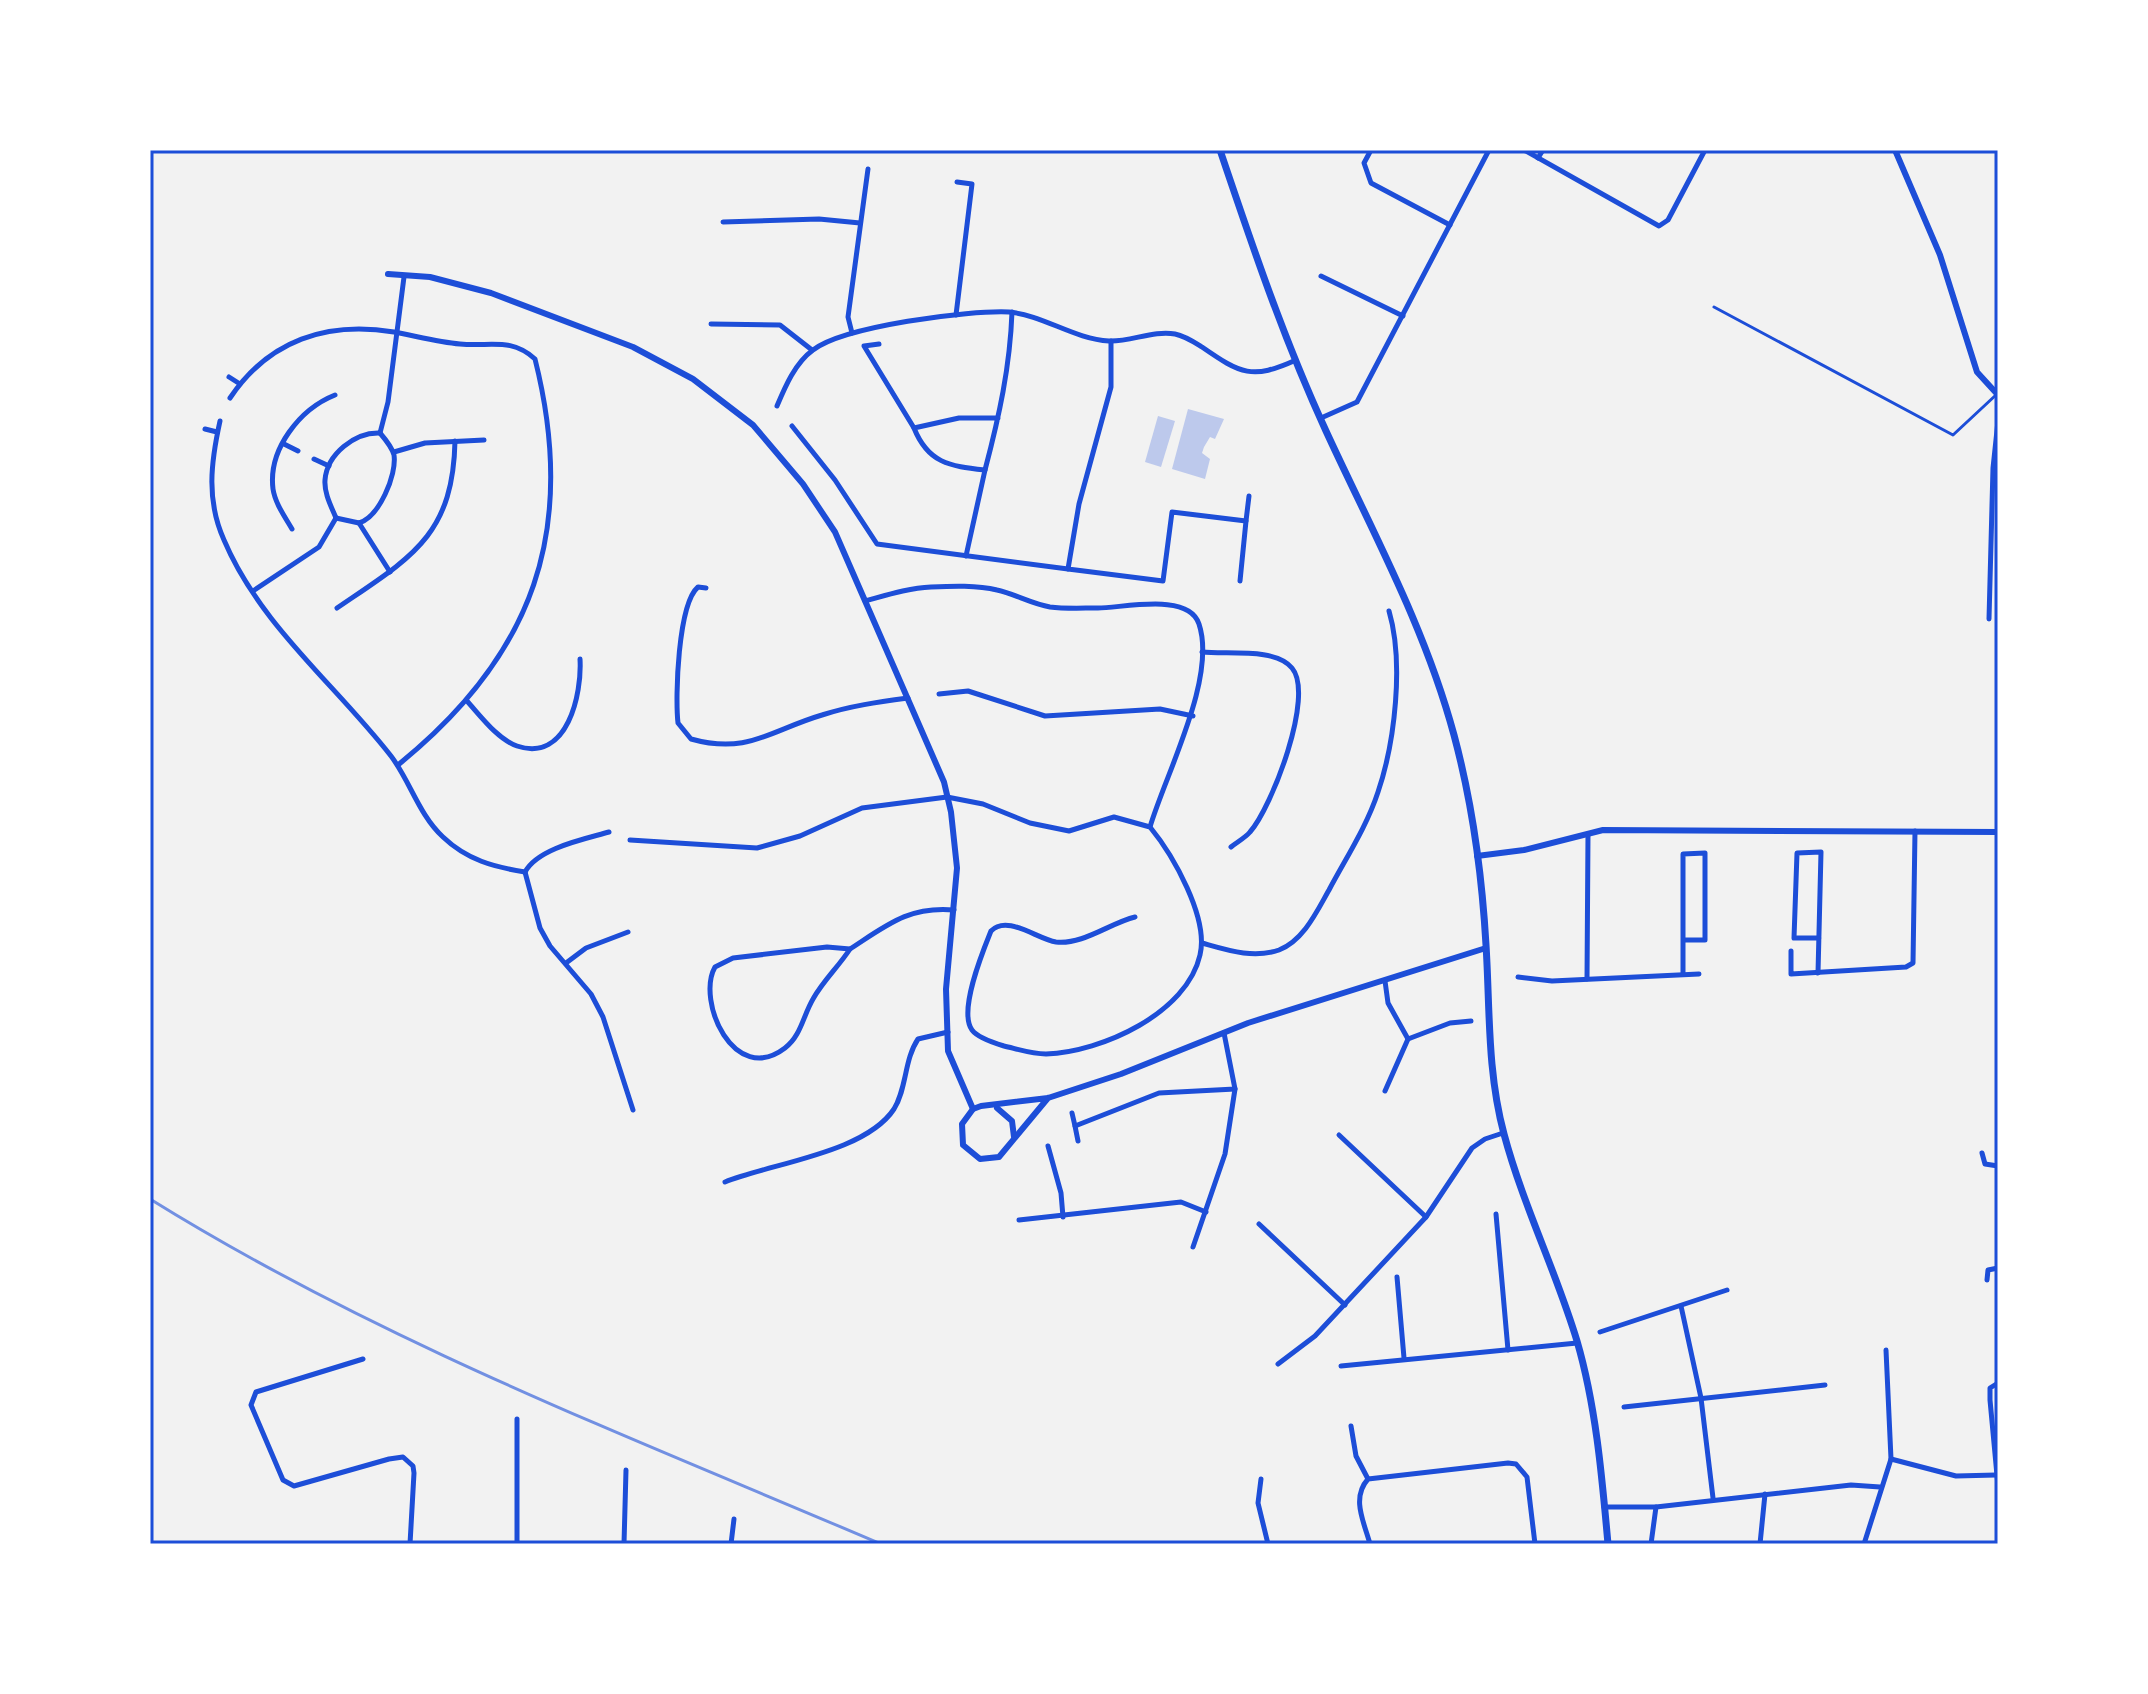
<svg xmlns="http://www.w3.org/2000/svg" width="2148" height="1694" font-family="'Playfair Display',serif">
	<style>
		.building { fill: #bdc9ec }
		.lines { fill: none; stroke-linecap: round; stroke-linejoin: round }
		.service { stroke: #1d4ed8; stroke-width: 3 }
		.minor { stroke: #1d4ed8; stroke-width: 5 }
		.tertiary { stroke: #1d4ed8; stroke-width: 6 }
		.secondary { stroke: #1d4ed8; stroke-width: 7 }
		.rail { stroke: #7290e2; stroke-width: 3 }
		.neatline { fill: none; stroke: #1d4ed8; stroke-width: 3 }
	</style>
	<rect width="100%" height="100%" fill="#f2f2f2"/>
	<g class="building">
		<polygon points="1188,409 1224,419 1215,439 1210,437 1204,447 1202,453 1210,459 1205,479 1172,469"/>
		<polygon points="1158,416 1175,421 1161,467 1145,462"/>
	</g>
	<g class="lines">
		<polyline class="service" points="1714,307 1953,435 1997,394"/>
		<g class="minor">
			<polyline points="1371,150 1364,163 1371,183 1450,225"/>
			<polyline points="1524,150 1659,226 1668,220 1705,150"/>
			<polyline points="1538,158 1543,150"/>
			<polyline points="723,222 819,219 860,223"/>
			<polyline points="1321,276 1403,316"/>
			<polyline points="956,315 972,184 957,182"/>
			<polyline points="711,324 780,325 812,350"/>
			<polyline points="852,333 848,317 868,169"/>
			<polyline points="1111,341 1111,387 1079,504 1068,569 1163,581 1172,512 1246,521 1240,581"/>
			<polyline points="879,344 864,346 914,428"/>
			<polyline points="229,377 240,384"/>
			<path d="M230,398C269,340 327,321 394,332C416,336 438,342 460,344C490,347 511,337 535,359C578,530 534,655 398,765"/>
			<path d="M777,406C785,387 795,363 813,350C844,326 969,310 1009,312C1043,315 1074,339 1109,341C1130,342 1154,330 1175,334C1185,336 1194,342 1202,347C1241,374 1252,380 1296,360"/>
			<path d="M998,418H959L914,428C928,463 949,466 985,470C999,417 1010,367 1012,312"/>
			<polyline points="1321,418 1357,402 1489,150"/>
			<path d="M220,421C211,462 206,500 224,540C260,625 335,684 391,756C410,781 419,815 443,837C467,860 494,867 525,872"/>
			<polyline points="792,426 835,480 877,544 1068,569"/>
			<polyline points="205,429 217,432"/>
			<polyline points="380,433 388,402 404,277"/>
			<polyline points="284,444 298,451"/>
			<polyline points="394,452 425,443 484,440"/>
			<polyline points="314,459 329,466"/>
			<path d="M336,518L359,523C379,517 397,475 394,455C392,447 386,440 380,433"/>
			<path d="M336,518C331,506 324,493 325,480C327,454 355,432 380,433"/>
			<polyline points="1246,521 1249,496"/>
			<polyline points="359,523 390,572"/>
			<path d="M292,529C285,517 275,503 273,489C268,449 300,409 335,395"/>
			<polyline points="966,556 985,470"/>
			<path d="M706,588L698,587C678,604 675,697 678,723L691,739C748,755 771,730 822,715C850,706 878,702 908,698"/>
			<polyline points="253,591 319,547 336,518"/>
			<path d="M865,601C887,595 909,588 931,587C952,586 977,585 997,590C1015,594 1032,604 1050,607C1065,609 1082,608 1098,608C1123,608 1189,592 1199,624C1217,678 1166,773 1150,827"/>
			<path d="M337,608C410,558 453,537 455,441"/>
			<polyline points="1989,619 1993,468 1998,421"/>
			<path d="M1202,652C1226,655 1275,647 1292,668C1315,695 1272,807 1250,832C1245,838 1237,842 1231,847"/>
			<polyline points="939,694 968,691 1045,716 1160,709 1193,716"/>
			<path d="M466,700C480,715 497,739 517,746C568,763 582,693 580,659"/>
			<path d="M630,840L757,848L800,836L862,808L947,797L983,804L1030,823L1069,831L1114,817L1150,827C1173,855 1209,918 1200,955C1187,1013 1102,1052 1046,1054C1032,1054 1017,1049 1004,1046C994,1043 978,1038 972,1030C958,1011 983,951 991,931C1007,914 1037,939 1056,942C1083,945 1110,923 1135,917"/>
			<polyline points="525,872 540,928 550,946 591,994 603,1017 633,1110"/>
			<path d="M525,872C538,848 585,839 609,832"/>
			<polyline points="1683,940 1705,940 1705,853 1683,854 1683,974"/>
			<path d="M1202,943C1227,950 1253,959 1279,950C1304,940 1317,911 1329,890C1346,858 1367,826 1378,792C1395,742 1404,662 1389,611"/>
			<path d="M827,947L850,949C839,966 823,981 813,999C803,1016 801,1036 785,1048C734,1087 696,1001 715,967L733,958Z"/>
			<path d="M850,949C887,925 909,906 954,910"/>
			<polyline points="1791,951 1791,974 1906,967 1913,963 1915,831"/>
			<polyline points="566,963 586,948 628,932"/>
			<polyline points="1818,973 1821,852 1797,853 1794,938 1819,938"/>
			<polyline points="1518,977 1552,981 1699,974"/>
			<polyline points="1587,979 1588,834"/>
			<polyline points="1385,981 1388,1003 1408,1039 1450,1023 1471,1021"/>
			<polyline points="1385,1091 1408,1039"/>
			<polyline points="1072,1113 1075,1126"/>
			<polyline points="1339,1135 1426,1217"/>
			<polyline points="1078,1141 1075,1126 1159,1093 1235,1089 1224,1033"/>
			<polyline points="1048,1146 1061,1193 1063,1217"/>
			<polyline points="1982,1153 1985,1164 1998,1166"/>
			<path d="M725,1182C772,1163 865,1153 894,1109C907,1088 904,1060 918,1039L948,1032"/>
			<polyline points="1496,1214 1508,1350"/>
			<polyline points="1019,1220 1181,1202 1206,1212"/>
			<polyline points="1259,1224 1345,1305"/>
			<polyline points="1193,1247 1225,1154 1235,1089"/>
			<polyline points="1397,1277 1404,1358"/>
			<polyline points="1987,1280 1988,1270 1998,1268"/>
			<polyline points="1681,1306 1701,1398 1713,1498"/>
			<polyline points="1600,1332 1727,1290"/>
			<polyline points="363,1359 256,1392 251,1405 283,1480 294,1486 389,1459 403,1457 413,1466 414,1473 410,1544"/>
			<polyline points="1278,1364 1315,1336 1426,1217 1472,1148 1485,1139 1503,1133"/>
			<polyline points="1341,1366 1577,1343"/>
			<polyline points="1998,1383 1990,1388 1990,1400 1998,1486"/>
			<polyline points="1624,1407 1825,1385"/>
			<polyline points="1351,1426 1356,1456 1368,1479"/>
			<polyline points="1891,1459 1956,1476 1996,1475"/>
			<polyline points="1261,1479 1258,1503 1268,1544"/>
			<polyline points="1604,1507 1656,1507 1851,1485 1880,1487"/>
			<polyline points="517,1544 517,1419"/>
			<polyline points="624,1544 626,1470"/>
			<polyline points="731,1544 734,1519"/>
			<path d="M1370,1544C1364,1522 1351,1498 1368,1479L1508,1463L1516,1464L1527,1477L1535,1544"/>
			<polyline points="1651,1544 1656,1507"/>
			<polyline points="1760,1544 1765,1494"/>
			<polyline points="1864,1544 1891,1459 1886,1350"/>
		</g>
		<g class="tertiary">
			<polyline points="1895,150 1940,255 1977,372 1998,395"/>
			<polyline points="388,274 430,277 491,293 633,347 693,379 753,425 803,484 835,532 944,782 951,812 957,868 946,989 948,1051 973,1109"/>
			<polyline points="1477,856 1524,850 1603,830 1998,832"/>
			<polyline points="1048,1098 999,1157 980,1159 963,1145 962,1124 973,1109 981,1106 1048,1098 1121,1074 1248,1023 1486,948"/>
			<polyline points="997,1108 1012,1121 1014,1137"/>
		</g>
		<path class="secondary" d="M1220,150C1252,245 1284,340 1326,431C1372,531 1425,627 1454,735C1472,802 1482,875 1486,945C1490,1008 1487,1071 1504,1134C1523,1205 1556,1271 1577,1341C1596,1406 1602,1477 1608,1544"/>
		<path class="rail" d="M150,1199C380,1342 633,1438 881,1544"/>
	</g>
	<rect width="2148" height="1694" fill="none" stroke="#ffffff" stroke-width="304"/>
	<rect x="152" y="152" width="1844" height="1390" class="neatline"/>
</svg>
